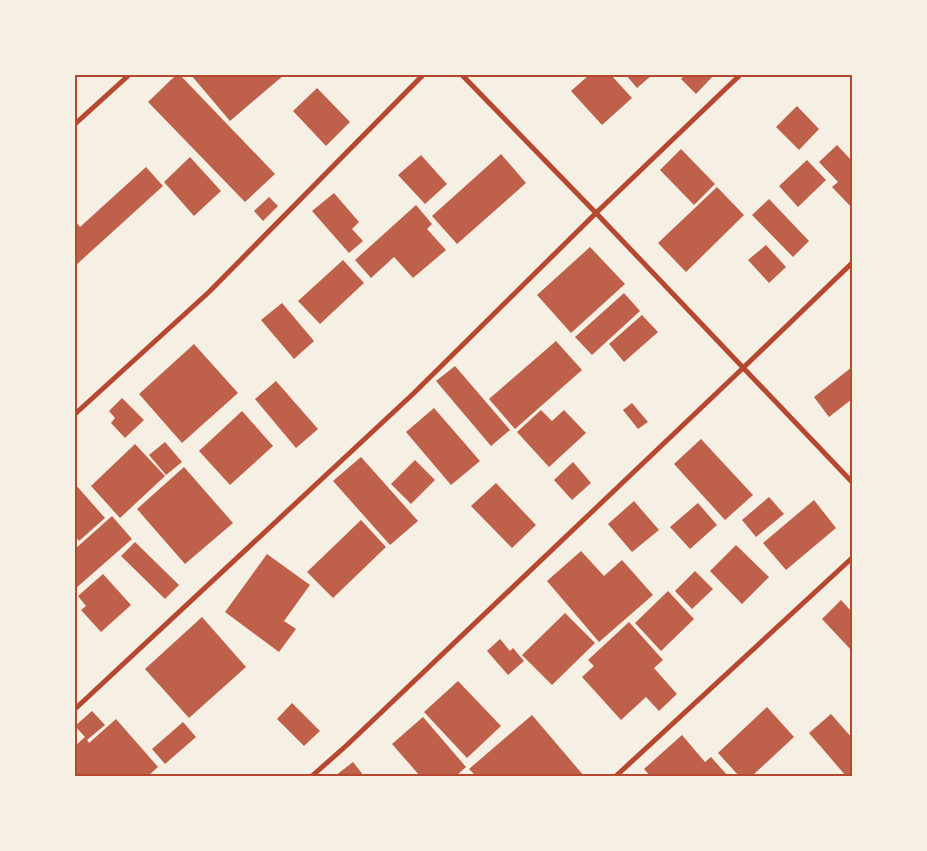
<svg xmlns="http://www.w3.org/2000/svg" width="927" height="851" font-family="Overpass,sans-serif">
	<style>
		.building { fill: #bf614a }
		.lines { fill: none; stroke-linecap: round; stroke-linejoin: round }
		.minor { stroke: #b5482f; stroke-width: 5 }
		.neatline { fill: none; stroke: #b5482f; stroke-width: 2 }
	</style>
	<rect width="100%" height="100%" fill="#f6efe4"/>
	<g class="building">
		<polygon points="176,75 180,75 275,174 245,202 148,102"/>
		<polygon points="191,75 284,75 230,121"/>
		<polygon points="589,75 611,75 632,98 602,125 571,91"/>
		<polygon points="626,75 652,75 637,88"/>
		<polygon points="685,75 714,75 696,94 681,79"/>
		<polygon points="317,88 350,122 326,146 293,111"/>
		<polygon points="797,106 819,129 799,150 776,127"/>
		<polygon points="837,145 852,161 852,208 832,187 838,182 819,162"/>
		<polygon points="681,149 715,184 694,205 660,170"/>
		<polygon points="501,154 526,183 457,244 432,216"/>
		<polygon points="421,155 447,184 425,204 398,175"/>
		<polygon points="190,157 221,191 194,216 164,182"/>
		<polygon points="807,160 826,180 798,207 779,186"/>
		<polygon points="146,167 163,186 75,266 75,221 80,227"/>
		<polygon points="717,187 744,215 686,272 658,243"/>
		<polygon points="334,193 359,222 352,229 363,241 349,253 312,211"/>
		<polygon points="269,197 278,206 263,221 254,211"/>
		<polygon points="769,199 809,241 793,257 752,215"/>
		<polygon points="416,205 432,224 427,229 446,250 413,278 394,257 371,278 355,260"/>
		<polygon points="766,245 786,267 769,283 748,260"/>
		<polygon points="590,247 625,284 571,333 537,295"/>
		<polygon points="343,260 364,283 320,324 298,301"/>
		<polygon points="624,293 640,311 592,355 575,337"/>
		<polygon points="282,303 314,341 294,359 261,320"/>
		<polygon points="642,315 658,332 624,362 609,344"/>
		<polygon points="556,341 582,370 515,429 489,399"/>
		<polygon points="194,344 238,393 182,443 139,394"/>
		<polygon points="455,366 510,430 491,446 436,381"/>
		<polygon points="852,367 852,399 829,417 814,397"/>
		<polygon points="276,381 318,429 296,448 255,399"/>
		<polygon points="122,398 144,420 125,438 111,423 115,418 109,411"/>
		<polygon points="632,403 648,422 638,429 623,410"/>
		<polygon points="434,408 480,461 451,485 406,432"/>
		<polygon points="541,410 552,421 564,410 586,433 549,467 517,432"/>
		<polygon points="242,411 273,446 230,485 199,451"/>
		<polygon points="701,439 753,495 725,520 674,464"/>
		<polygon points="165,442 182,462 166,475 149,455"/>
		<polygon points="135,444 165,476 120,518 91,486"/>
		<polygon points="361,457 418,521 390,545 333,481"/>
		<polygon points="415,460 435,480 411,504 391,484"/>
		<polygon points="573,462 591,483 572,500 554,480"/>
		<polygon points="184,467 233,523 185,564 137,509"/>
		<polygon points="496,483 536,525 512,548 471,506"/>
		<polygon points="75,484 105,518 79,541 75,536"/>
		<polygon points="769,497 784,514 756,537 742,520"/>
		<polygon points="814,500 836,528 786,570 763,543"/>
		<polygon points="634,501 659,530 632,552 608,524"/>
		<polygon points="698,503 717,525 690,549 670,527"/>
		<polygon points="112,516 132,539 75,589 75,549"/>
		<polygon points="361,520 386,547 333,598 307,572"/>
		<polygon points="135,542 179,585 165,599 121,556"/>
		<polygon points="736,545 769,577 742,604 710,571"/>
		<polygon points="581,551 604,576 622,560 653,595 599,642 547,581"/>
		<polygon points="267,554 310,585 284,621 296,629 279,652 225,612"/>
		<polygon points="695,571 713,589 692,609 675,591"/>
		<polygon points="103,574 131,605 101,632 81,610 86,606 78,596"/>
		<polygon points="668,591 694,619 661,651 635,623"/>
		<polygon points="841,600 852,612 852,651 822,619"/>
		<polygon points="565,613 595,643 552,685 522,655"/>
		<polygon points="202,617 246,667 189,718 145,669"/>
		<polygon points="629,622 663,660 654,668 677,694 659,711 646,697 621,720 582,677 594,666 588,660"/>
		<polygon points="500,639 510,651 513,648 524,661 508,675 487,651"/>
		<polygon points="458,681 501,726 467,758 424,712"/>
		<polygon points="292,703 320,731 304,746 277,719"/>
		<polygon points="767,707 794,737 752,776 739,776 718,753"/>
		<polygon points="92,711 105,725 87,740 89,743 116,719 158,767 148,776 75,776 75,746 85,737 75,726"/>
		<polygon points="831,714 852,738 852,776 846,776 809,733"/>
		<polygon points="532,715 584,776 476,776 469,769"/>
		<polygon points="423,717 466,767 456,776 420,776 392,744"/>
		<polygon points="183,722 196,737 165,764 152,749"/>
		<polygon points="682,735 705,762 711,757 728,776 650,776 644,769"/>
		<polygon points="353,762 364,776 335,776"/>
	</g>
	<g class="lines">
		<g class="minor">
			<polyline points="462,75 596,213 852,482"/>
			<polyline points="75,124 129,75"/>
			<polyline points="75,414 209,292 423,75"/>
			<polyline points="75,709 414,393 596,213 740,75"/>
			<polyline points="312,776 347,745 743,368 852,263"/>
			<polyline points="616,776 852,558"/>
		</g>
	</g>
	<rect width="927" height="851" fill="none" stroke="#f6efe4" stroke-width="152"/>
	<rect x="76" y="76" width="775" height="699" class="neatline"/>
</svg>
